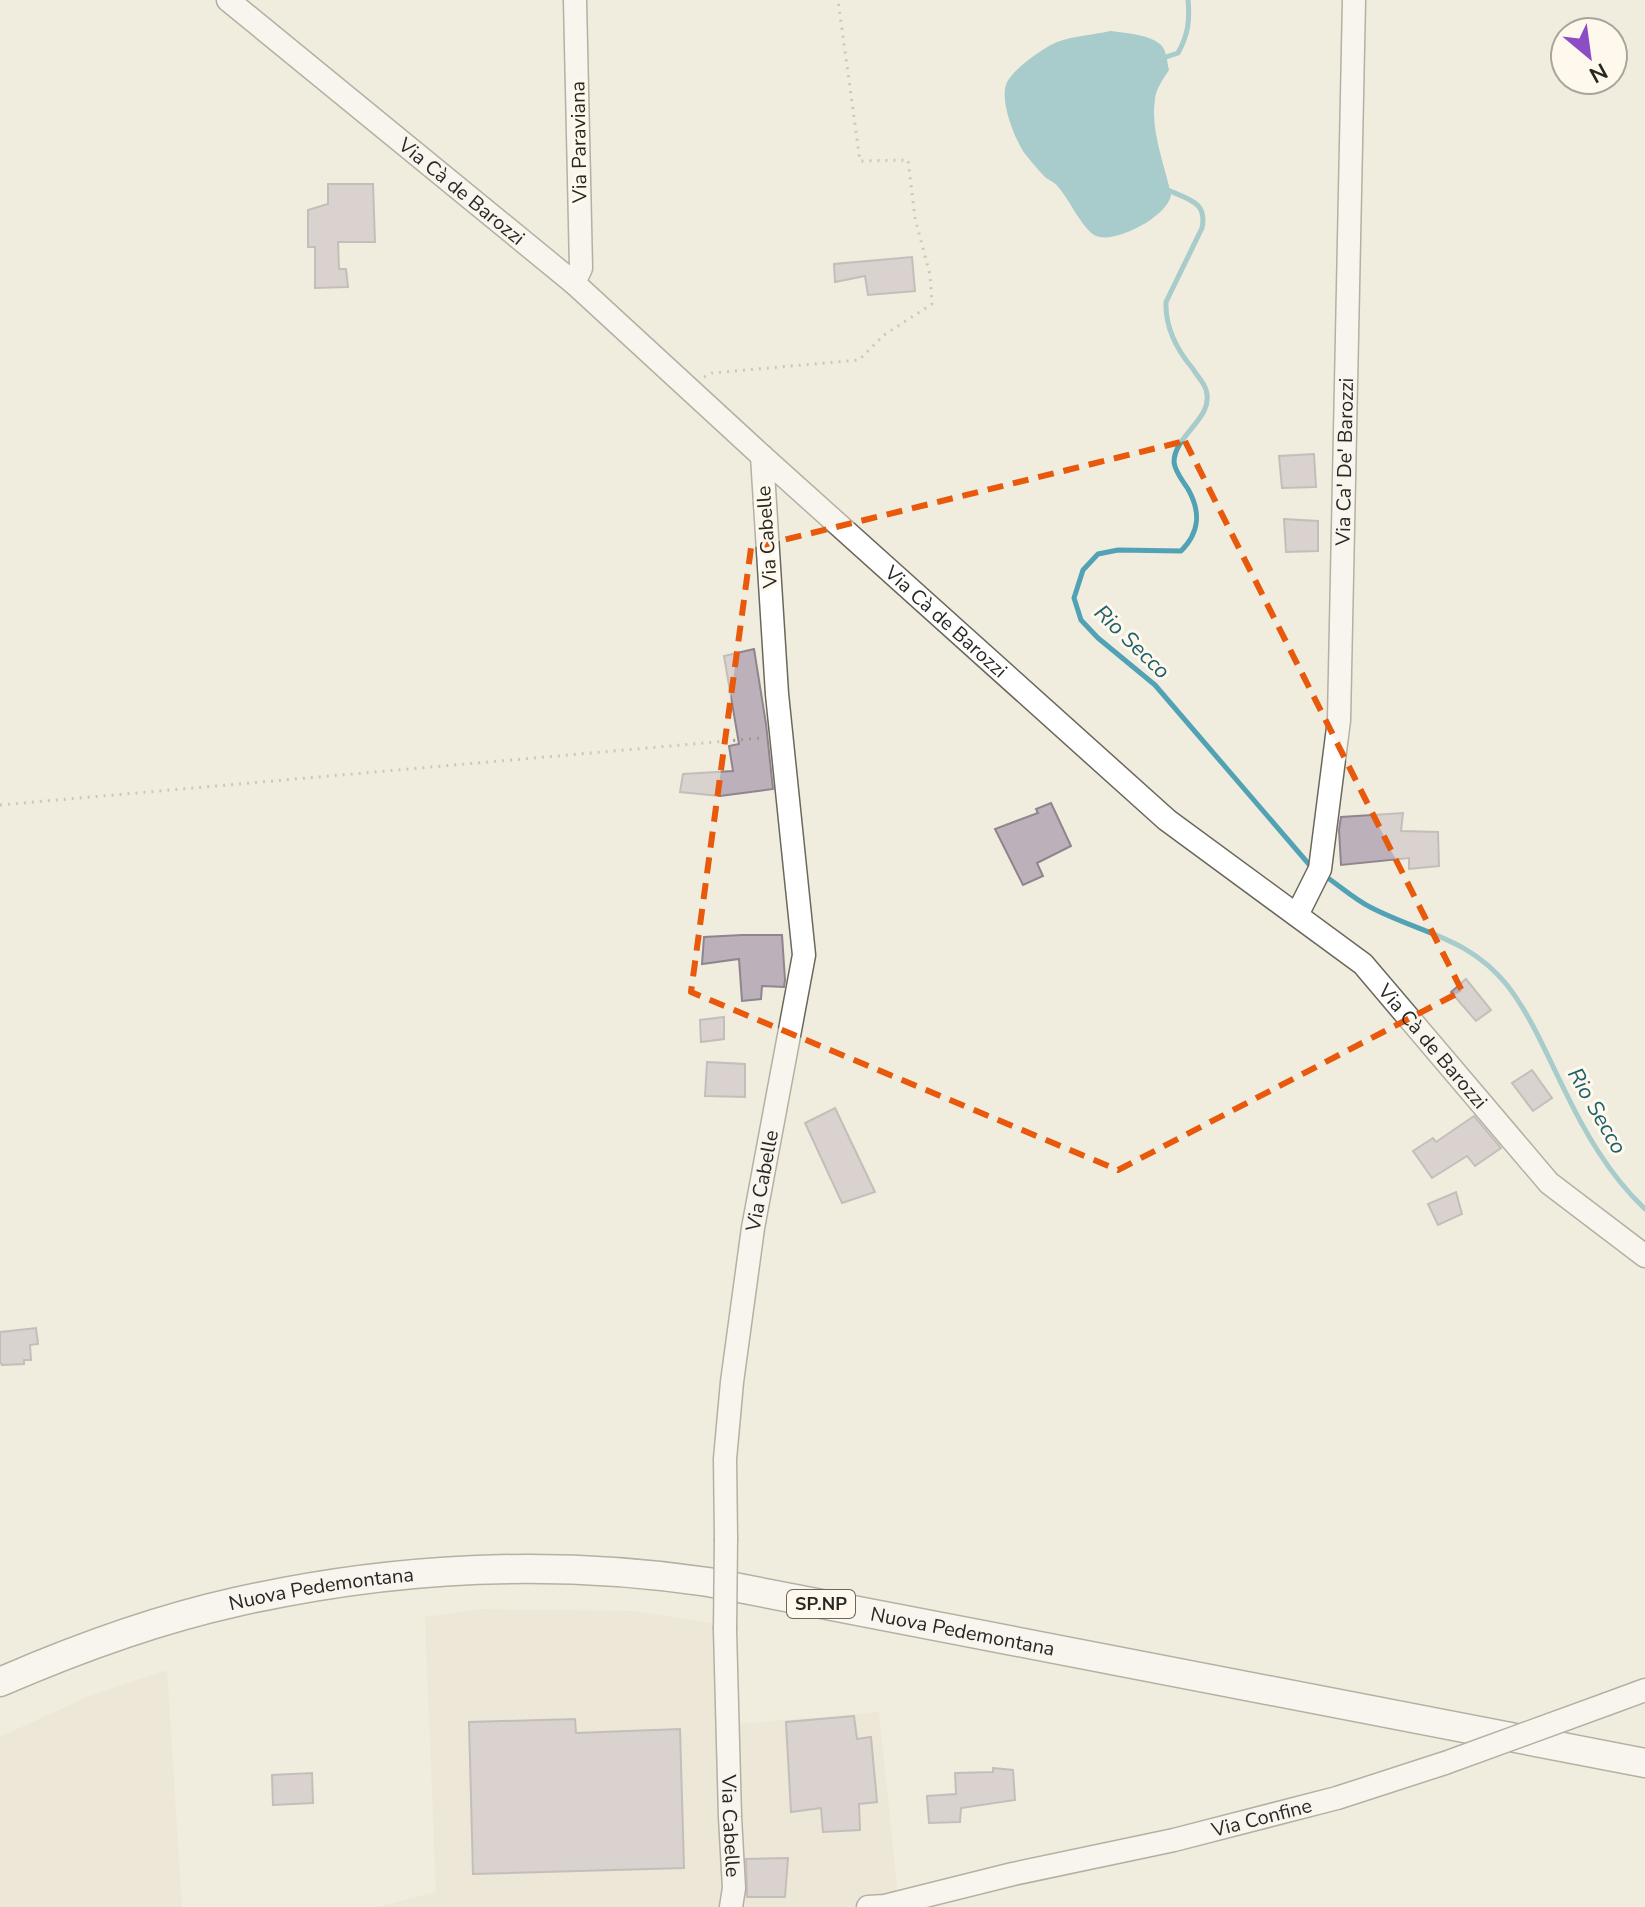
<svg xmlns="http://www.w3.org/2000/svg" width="1645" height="1907" font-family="'Nunito Sans',sans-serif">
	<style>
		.built { fill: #e7e0cc }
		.water { fill: #50a2b4 }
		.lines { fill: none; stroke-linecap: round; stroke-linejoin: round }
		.stream { stroke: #50a2b4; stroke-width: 5 }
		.building { fill: #bcb1bb; stroke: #8f858e; stroke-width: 2 }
		.minor-casing { stroke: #6b675b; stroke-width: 25 }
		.major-casing { stroke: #6b675b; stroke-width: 31 }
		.path { stroke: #9e9a90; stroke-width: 3; stroke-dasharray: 2 6; stroke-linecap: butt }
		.minor { stroke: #fff; stroke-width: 22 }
		.major { stroke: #fff; stroke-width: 28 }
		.minor-bridge-casing { stroke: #6b675b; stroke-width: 25; stroke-linecap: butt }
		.minor-bridge { stroke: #fff; stroke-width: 22 }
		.marked { fill: none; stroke: #e8590c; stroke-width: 6; stroke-dasharray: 16 10; stroke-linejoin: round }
		.labels { text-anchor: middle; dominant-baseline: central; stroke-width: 6; stroke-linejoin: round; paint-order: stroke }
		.shield { fill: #fef9ec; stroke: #69665f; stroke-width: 2 }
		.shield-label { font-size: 18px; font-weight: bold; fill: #292722 }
		.street-label { font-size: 20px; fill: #292722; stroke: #fef9ec }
		.water-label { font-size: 22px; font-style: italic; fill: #1d5f6d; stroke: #fef9ec }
	</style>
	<rect width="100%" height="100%" fill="#f0ecde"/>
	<g class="built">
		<polygon points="481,1609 634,1611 737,1627 739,1724 879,1712 899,1907 377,1907 436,1892 425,1617"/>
		<polygon points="167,1670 182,1907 0,1907 0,1737 87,1697"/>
	</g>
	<path class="water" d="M1110,31C1125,33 1149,34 1161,45C1167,51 1167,63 1169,70C1163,79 1156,89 1155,99C1150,131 1165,165 1171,195C1168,216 1116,244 1096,236C1083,230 1069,199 1059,188C1055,182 1050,181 1045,177C1038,170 1031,161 1025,154C1015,140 1000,102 1006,85C1010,71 1043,48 1057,42C1073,36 1093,35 1110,31Z"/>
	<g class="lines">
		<g class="stream">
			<path d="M1163,58L1178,53C1188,35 1190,21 1188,0"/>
			<path d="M1166,189C1185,199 1208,200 1202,228L1166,302C1165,327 1177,350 1193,369C1197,376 1204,382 1206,390C1215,418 1174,435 1174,462C1175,472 1183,481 1188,489C1201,512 1200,532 1181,551L1118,550L1098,554L1083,570L1074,598L1081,620L1098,638L1155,685L1313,869"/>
			<path d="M1325,876C1340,886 1354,899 1370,907C1422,934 1468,937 1507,985C1531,1016 1546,1053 1563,1087C1584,1131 1609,1175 1645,1209"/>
		</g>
	</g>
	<g class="building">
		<polygon points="328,184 373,184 375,242 338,242 339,269 346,269 348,287 315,288 315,247 308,247 308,210 328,204"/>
		<polygon points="912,257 915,291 868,295 865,276 835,282 834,264"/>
		<polygon points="1314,454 1316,487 1282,488 1279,456"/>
		<polygon points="1284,519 1318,521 1318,551 1286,552"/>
		<polygon points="754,649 766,724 773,789 720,796 680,792 683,774 733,771 729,746 739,744 724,656"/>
		<polygon points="1051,803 1071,846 1037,863 1043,876 1023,885 995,829 1038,813 1036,809"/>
		<polygon points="1403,813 1401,831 1438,832 1439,866 1409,869 1409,858 1341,865 1339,830 1341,817"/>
		<polygon points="742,935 782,935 785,980 784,987 762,986 761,999 742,1001 739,959 702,964 704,937"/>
		<polygon points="1466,979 1491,1010 1476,1021 1451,992"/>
		<polygon points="724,1017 724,1039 701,1042 700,1020"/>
		<polygon points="707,1062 745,1064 745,1097 705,1096"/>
		<polygon points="1532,1070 1552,1098 1533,1111 1512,1083"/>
		<polygon points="835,1108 875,1192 842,1203 805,1123"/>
		<polygon points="1474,1116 1501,1148 1475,1166 1467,1156 1432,1178 1413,1151 1433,1138 1436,1142"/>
		<polygon points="1456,1192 1462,1214 1438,1225 1428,1204"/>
		<polygon points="36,1328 38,1344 30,1345 31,1360 24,1360 24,1364 2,1365 0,1362 0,1332"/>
		<polygon points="854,1716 857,1739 871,1737 877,1802 859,1804 860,1830 823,1832 821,1808 791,1812 786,1722"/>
		<polygon points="575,1719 576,1733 680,1729 684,1868 473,1874 469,1722"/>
		<polygon points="993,1768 1013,1770 1015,1800 961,1808 960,1822 929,1823 927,1796 956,1794 955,1773 993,1772"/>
		<polygon points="312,1773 313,1803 273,1805 272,1775"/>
		<polygon points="788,1858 785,1897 747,1897 746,1859"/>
	</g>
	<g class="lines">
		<g class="minor-casing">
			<g id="minor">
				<path id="s1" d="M228,0L574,283L762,456L1167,820L1363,964L1549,1183L1645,1256"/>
				<polyline points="574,283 581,268 575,0"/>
				<path id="s2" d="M1297,915L1320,869L1339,720L1354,0"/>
				<path id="s3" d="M726,1538L725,1459L732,1382L753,1228L804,955L777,694L762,456"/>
				<path id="s4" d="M725,1630L730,1817L734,1888L731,1907"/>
				<polyline points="1607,1704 1645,1690"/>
				<path id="s5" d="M868,1907L885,1906L1013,1874L1174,1840L1337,1798L1445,1763"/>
			</g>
		</g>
		<g class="major-casing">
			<g id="major">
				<path id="s6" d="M0,1682C76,1649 155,1620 236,1602C391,1567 552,1559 708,1582L1645,1763"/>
			</g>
		</g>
		<g class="path">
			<polyline points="704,377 712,373 859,360 884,335 932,304 930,275 915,218 908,160 860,161 838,0"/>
			<polyline points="0,805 761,738"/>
		</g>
		<use href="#minor" class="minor"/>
		<use href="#major" class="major"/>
		<g class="minor-bridge-casing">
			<g id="minor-bridge">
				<polyline points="725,1630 726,1538"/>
				<polyline points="1445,1763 1607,1704"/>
			</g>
		</g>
		<use href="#minor-bridge" class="minor-bridge"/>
	</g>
	<path d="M0 0H1645V1907H0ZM1185,441L1462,991L1118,1170L691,992L751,548Z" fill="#f0ecde" fill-opacity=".55" fill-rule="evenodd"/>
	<path class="marked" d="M1185,441L1462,991L1118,1170L691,992L751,548Z"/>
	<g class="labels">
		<rect class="shield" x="787" y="1590" width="68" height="28" rx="6"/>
		<g class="shield-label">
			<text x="821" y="1604">SP.NP</text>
		</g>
		<g class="street-label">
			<text transform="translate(579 142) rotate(-91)">Via Paraviana</text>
			<text stroke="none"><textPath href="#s1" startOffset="302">Via Cà de Barozzi</textPath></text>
			<text stroke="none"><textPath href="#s2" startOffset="460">Via Ca' De' Barozzi</textPath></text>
			<text transform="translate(767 537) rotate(-94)">Via Cabelle</text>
			<text stroke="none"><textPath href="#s1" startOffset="950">Via Cà de Barozzi</textPath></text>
			<text stroke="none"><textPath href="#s1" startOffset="1598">Via Cà de Barozzi</textPath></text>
			<text stroke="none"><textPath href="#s3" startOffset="360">Via Cabelle</textPath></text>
			<text stroke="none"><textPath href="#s6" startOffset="336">Nuova Pedemontana</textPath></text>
			<text stroke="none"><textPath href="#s6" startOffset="984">Nuova Pedemontana</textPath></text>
			<text stroke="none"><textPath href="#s5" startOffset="404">Via Confine</textPath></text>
			<text stroke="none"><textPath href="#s4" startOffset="196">Via Cabelle</textPath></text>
		</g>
		<g class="water-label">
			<text transform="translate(1132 642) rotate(44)">Rio Secco</text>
			<text transform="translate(1597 1111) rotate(60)">Rio Secco</text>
		</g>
	</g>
	<g transform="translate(1589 56) rotate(151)"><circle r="38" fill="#fef9ec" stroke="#a9a59b" stroke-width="2"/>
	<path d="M0-6L14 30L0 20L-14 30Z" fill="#8c4ec4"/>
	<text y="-12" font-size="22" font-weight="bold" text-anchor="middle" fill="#292722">N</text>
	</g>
</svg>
